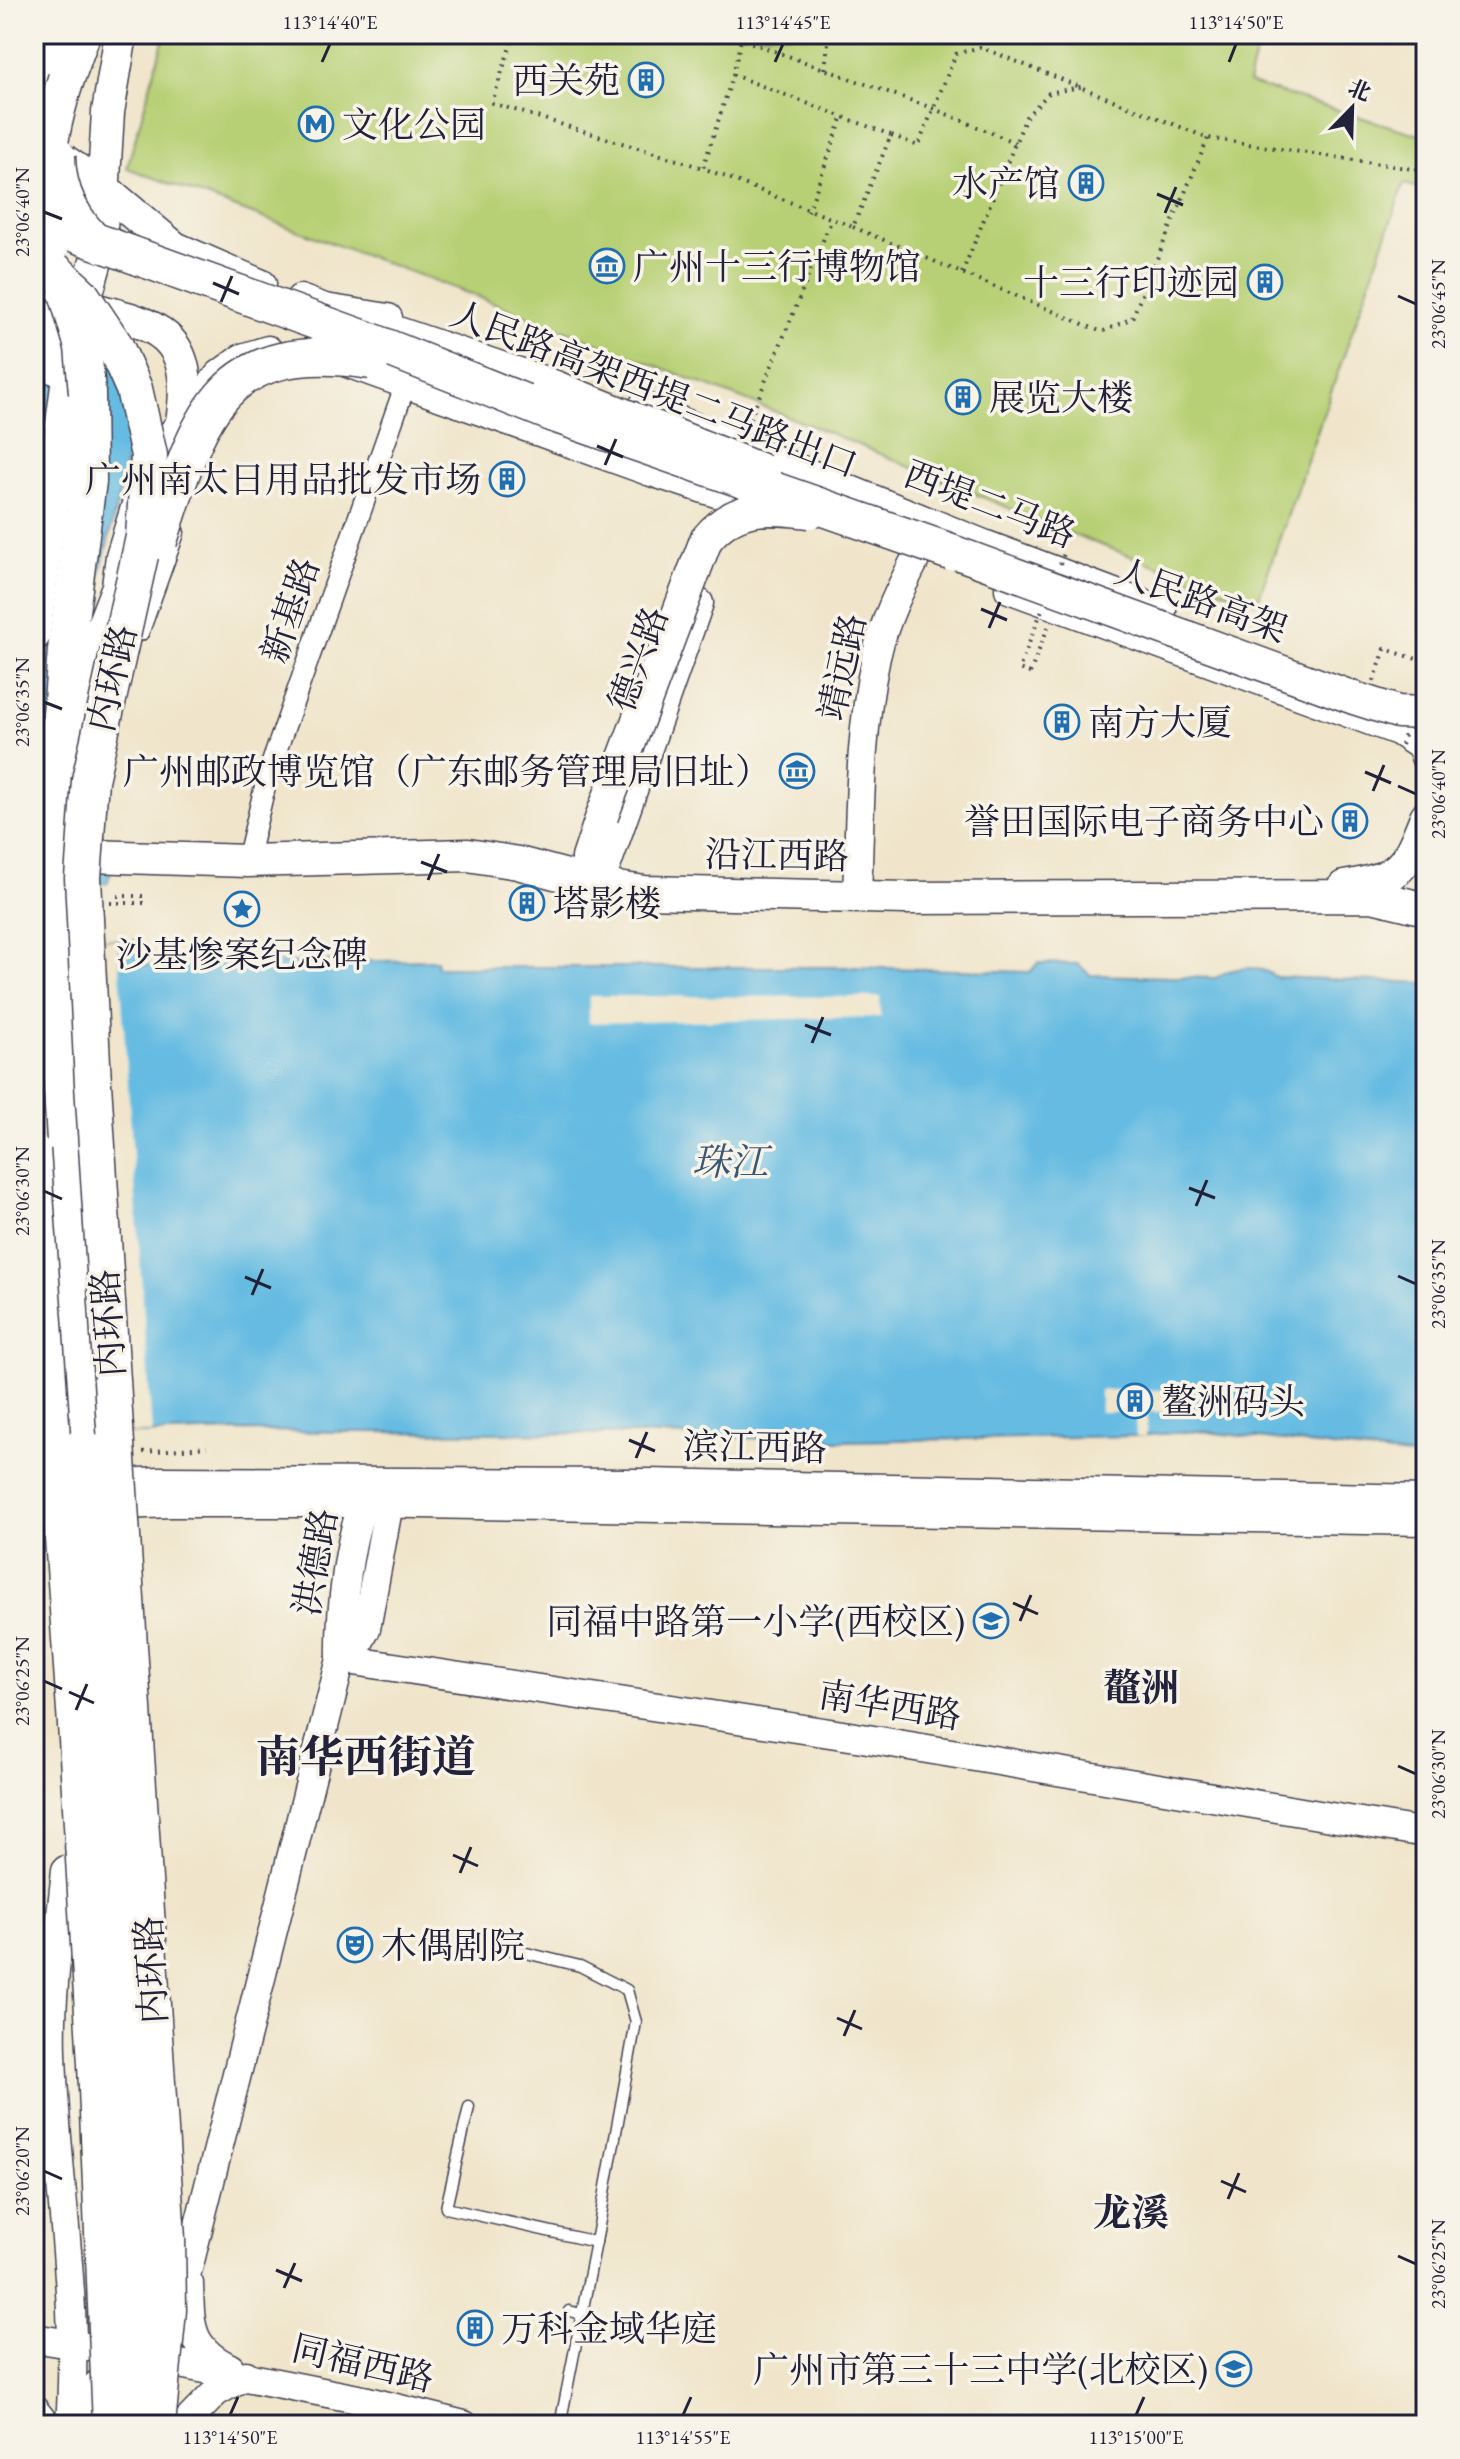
<svg xmlns="http://www.w3.org/2000/svg" width="1460" height="2459" font-family="'EB Garamond','Noto Serif SC',serif">
	<style>
		.green { fill: #b7d075; stroke: #6c7958; stroke-width: 2 }
		.water { fill: #65bbe2; stroke: #446e8e; stroke-width: 2 }
		.pier { fill: #f0e5ca }
		.lines { fill: none; stroke-linecap: round; stroke-linejoin: round }
		.lane-casing { stroke: #413f50; stroke-width: 13 }
		.street-casing { stroke: #413f50; stroke-width: 23 }
		.secondary-casing { stroke: #413f50; stroke-width: 31 }
		.primary-casing { stroke: #413f50; stroke-width: 35 }
		.highway-casing { stroke: #413f50; stroke-width: 39 }
		.path { stroke: #413f50; stroke-width: 4; stroke-dasharray: 2 6; stroke-linecap: butt }
		.lane { stroke: #fff; stroke-width: 10 }
		.street { stroke: #fff; stroke-width: 20 }
		.secondary { stroke: #fff; stroke-width: 28 }
		.primary { stroke: #fff; stroke-width: 32 }
		.highway { stroke: #fff; stroke-width: 36 }
		.primary-bridge-casing { stroke: #413f50; stroke-width: 35; stroke-linecap: butt }
		.highway-bridge-casing { stroke: #413f50; stroke-width: 39; stroke-linecap: butt }
		.path-bridge { stroke: #413f50; stroke-width: 4; stroke-dasharray: 2 6; stroke-linecap: butt }
		.primary-bridge { stroke: #fff; stroke-width: 32 }
		.highway-bridge { stroke: #fff; stroke-width: 36 }
		.ticks { fill: none; stroke: #22223b; stroke-width: 3 }
		.labels { text-anchor: middle; dominant-baseline: central; stroke-width: 7; stroke-linejoin: round; paint-order: stroke }
		.poi-label { font-size: 36px; fill: #22223b; stroke: #f7f3e8; text-anchor: end }
		.street-label { font-size: 36px; fill: #22223b; stroke: #f7f3e8 }
		.water-label { font-size: 38px; font-style: italic; fill: #395875; stroke: #f7f3e8 }
		.neighbourhood-label { font-size: 38px; font-weight: bold; fill: #22223b; stroke: #f7f3e8 }
		.district-label { font-size: 44px; font-weight: bold; fill: #22223b; stroke: #f7f3e8 }
		.neatline { fill: none; stroke: #22223b; stroke-width: 3 }
		.ticks-label { font-size: 20px; text-anchor: middle; fill: #22223b }
	</style>
	<rect width="100%" height="100%" fill="#f7f3e8"/>
	<filter id="ink" filterUnits="userSpaceOnUse"><feTurbulence type="fractalNoise" baseFrequency=".0125" numOctaves="2"/><feDisplacementMap in="SourceGraphic" scale="16" xChannelSelector="R" yChannelSelector="G"/><feConvolveMatrix kernelMatrix="1 2 1 2 8 2 1 2 1" color-interpolation-filters="sRGB"/></filter>
	<filter id="wash" filterUnits="userSpaceOnUse"><feTurbulence type="fractalNoise" baseFrequency=".006" numOctaves="4" result="noise"/><feDisplacementMap in="SourceGraphic" scale="32" xChannelSelector="R" yChannelSelector="G"/><feGaussianBlur stdDeviation="1.8" result="paint"/><feColorMatrix in="noise" values="0 0 0 0 0 0 0 0 0 0 0 0 0 0 0 0 0 1.4 0 .05"/><feComposite in="paint" operator="in"/></filter>
	<g filter="url(#wash)">
		<rect width="100%" height="100%" fill="#f0e5ca"/>
		<polygon class="green" points="165,34 1260,34 1248,83 1426,137 1426,190 1404,184 1257,603 1066,532 825,431 473,295 127,168"/>
		<g class="water">
			<polygon points="34,275 141,380 122,483 76,674 61,794 111,872 107,883 34,884"/>
			<path d="M34,935L137,941L138,965L436,960L437,967H847L1030,972L1038,963L1078,964L1090,975L1216,978C1233,965 1259,965 1276,977L1426,983V1458L1199,1431L1136,1436L841,1441L631,1434L233,1431L34,1437Z"/>
		</g>
		<g class="pier">
			<polygon points="34,935 118,940 152,1433 34,1437"/>
			<polygon points="589,996 880,997 881,1017 589,1023"/>
			<polygon points="1100,1390 1170,1390 1170,1412 1148,1412 1146,1436 1136,1436 1135,1412 1100,1412"/>
		</g>
	</g>
	<g filter="url(#ink)">
		<g class="lines">
			<g class="lane-casing">
				<g id="lane">
					<polyline points="34,318 34,319"/>
					<polyline points="472,1940 580,1966 627,1990 636,2022 596,2242"/>
					<polyline points="469,2107 446,2208 596,2242 560,2425"/>
					<polyline points="569,2311 582,2314"/>
				</g>
			</g>
			<g class="street-casing">
				<g id="street">
					<polyline points="139,631 174,533"/>
					<polyline points="247,861 268,774 406,383"/>
				</g>
			</g>
			<g class="secondary-casing">
				<g id="secondary">
					<polyline points="150,235 262,284"/>
					<polyline points="300,299 325,308 388,318"/>
					<polyline points="347,363 651,472 769,510"/>
					<polyline points="643,406 984,544 1162,611"/>
					<polyline points="1009,589 1398,731 1421,746 1426,759"/>
					<polyline points="75,751 88,658 116,586 120,556 138,498 159,450 219,375 242,358 268,350"/>
					<polyline points="588,883 607,864 699,603"/>
					<path d="M857,897C860,817 859,735 876,657C884,621 901,587 918,554"/>
					<polyline points="34,1488 160,1481 646,1483 1426,1499"/>
					<polyline points="34,1509 170,1503 361,1503 1426,1521"/>
					<polyline points="341,1659 856,1737 1426,1833"/>
					<polyline points="341,1659 358,1644 366,1629 389,1503 381,1489"/>
					<path d="M66,1870C60,1930 50,1991 52,2052C55,2175 80,2299 70,2423"/>
					<path d="M189,2284C190,2326 189,2348 230,2368"/>
					<path d="M173,2312L189,2265L341,1659C340,1618 348,1521 372,1489"/>
					<polyline points="34,2338 87,2347"/>
					<polyline points="144,2357 368,2401 464,2425"/>
					<polyline points="34,2410 46,2425"/>
					<polyline points="78,2425 92,2391 116,2364"/>
					<polyline points="184,2425 216,2392 246,2375"/>
				</g>
			</g>
			<g class="primary-casing">
				<g id="primary">
					<polyline points="34,118 58,34"/>
					<polyline points="41,145 103,188 171,245"/>
					<polyline points="34,254 54,330 55,368"/>
					<path d="M84,307C158,324 196,333 182,422"/>
					<polyline points="365,322 548,384"/>
					<polyline points="34,635 72,348 100,246 108,112 121,34"/>
					<polyline points="60,855 247,861 468,855 518,863 604,886 645,892 906,898 1372,896 1426,909"/>
					<polyline points="588,883 588,858 602,816"/>
					<path d="M1344,887C1401,878 1406,868 1426,817"/>
				</g>
			</g>
			<g class="highway-casing">
				<g id="highway">
					<polyline points="66,79 82,34"/>
					<polyline points="83,1446 49,869 66,650 88,481 87,393"/>
				</g>
			</g>
			<g class="path">
				<polyline points="514,34 492,103 703,168"/>
				<polyline points="825,69 829,34"/>
				<polyline points="733,75 741,39 932,108 1016,143"/>
				<polyline points="891,135 733,75 703,168 853,227 891,135 918,146 956,54 980,47 1208,138 1426,171"/>
				<polyline points="808,212 843,116"/>
				<polyline points="853,227 1102,332 1132,318 1208,138"/>
				<polyline points="962,273 1026,117 1049,93 1085,86"/>
				<polyline points="747,426 831,221"/>
				<polyline points="1030,673 1048,627"/>
				<polyline points="1374,681 1385,649 1426,662"/>
				<polyline points="117,896 149,896"/>
				<polyline points="110,903 149,903"/>
				<polyline points="143,1452 207,1447"/>
				<polyline points="34,1683 34,1689"/>
			</g>
			<use href="#lane" class="lane"/>
			<use href="#street" class="street"/>
			<use href="#secondary" class="secondary"/>
			<use href="#primary" class="primary"/>
			<use href="#highway" class="highway"/>
			<g class="primary-bridge-casing">
				<g id="primary-bridge">
					<path d="M59,155C59,192 76,223 103,247"/>
					<polyline points="548,384 764,471"/>
					<polyline points="927,542 1354,698 1398,712 1426,713"/>
					<path d="M602,816L706,540C734,504 768,507 810,512"/>
					<polyline points="34,1150 75,1739 94,2064 109,2425"/>
				</g>
			</g>
			<g class="highway-bridge-casing">
				<g id="highway-bridge">
					<polyline points="34,219 376,343 554,414 951,552"/>
					<path d="M52,244C43,177 45,144 66,79"/>
					<polyline points="34,251 81,295 115,346 134,389 149,455 144,537 90,780 83,878 93,1084 167,2239 168,2310 157,2425"/>
					<polyline points="67,293 83,347 87,393"/>
					<path d="M159,541C199,417 218,337 371,361"/>
					<polyline points="83,1446 136,2269 133,2350 124,2425"/>
				</g>
			</g>
			<g class="path-bridge">
				<polyline points="1060,564 1065,551"/>
				<polyline points="1030,673 1019,669 1042,610"/>
				<polyline points="1401,745 1404,735"/>
			</g>
			<use href="#primary-bridge" class="primary-bridge"/>
			<use href="#highway-bridge" class="highway-bridge"/>
		</g>
	</g>
	<path class="ticks" d="M322,62L330,44M775,62L783,44M1229,62L1236,44M1157,194L1183,205M44,212L62,219M1165,213L1176,187M213,283L239,294M1398,296L1416,304M221,302L232,276M597,446L623,457M605,465L616,439M981,609L1007,620M989,628L1000,602M44,702L62,709M1365,772L1391,783M1398,786L1416,794M1373,791L1384,765M421,862L447,872M428,880L439,854M805,1025L831,1035M812,1043L823,1017M1189,1188L1215,1198M44,1191L62,1199M1196,1206L1207,1180M1398,1276L1416,1284M245,1277L271,1288M252,1295L263,1269M629,1440L655,1451M636,1458L647,1432M1013,1603L1038,1614M1020,1621L1031,1595M44,1681L62,1689M69,1692L94,1703M76,1710L87,1684M1398,1766L1416,1774M453,1855L478,1866M460,1873L471,1847M837,2018L862,2029M844,2036L855,2010M44,2171L62,2179M1221,2181L1246,2192M1228,2199L1239,2173M1398,2256L1416,2264M276,2270L302,2281M284,2288L295,2263M230,2415L238,2397M683,2415L691,2397M1136,2415L1144,2397"/>
	<defs>
		<g id="building-ring" transform="scale(1.8)"><circle r="9.5" fill="#f7f3e8" stroke="#1f6fb2" stroke-width="1.5"/><path d="M-4-6H4V6H1V3H-1V6H-4ZM-2.5-4.3h1.7v1.8h-1.7ZM.8-4.3h1.7v1.8H.8ZM-2.5-1h1.7V.8h-1.7ZM.8-1h1.7V.8H.8Z" fill="#1f6fb2"/></g>
		<g id="metro-ring" transform="scale(1.8)"><circle r="9.5" fill="#f7f3e8" stroke="#1f6fb2" stroke-width="1.5"/><path d="M-5.5 5V-5H-3L0 0L3-5H5.5V5H3V-.5L0 4L-3-.5V5Z" fill="#1f6fb2"/></g>
		<g id="museum-ring" transform="scale(1.8)"><circle r="9.5" fill="#f7f3e8" stroke="#1f6fb2" stroke-width="1.5"/><path d="M0-6L6-3V-2H-6V-3ZM-5-1h2V3h-2ZM-1-1h2V3h-2ZM3-1h2V3H3ZM-6 4H6V6H-6Z" fill="#1f6fb2"/></g>
		<g id="sight-ring" transform="scale(1.8)"><circle r="9.5" fill="#f7f3e8" stroke="#1f6fb2" stroke-width="1.5"/><path d="M0-6L1.8-2.2L6-1.7L2.9 1.2L3.7 5.4L0 3.3L-3.7 5.4L-2.9 1.2L-6-1.7L-1.8-2.2Z" fill="#1f6fb2"/></g>
		<g id="school-ring" transform="scale(1.8)"><circle r="9.5" fill="#f7f3e8" stroke="#1f6fb2" stroke-width="1.5"/><path d="M0-5L7-2L0 1L-7-2ZM-4 1L0 2.5L4 1V4Q0 6-4 4Z" fill="#1f6fb2"/></g>
		<g id="theatre-ring" transform="scale(1.8)"><circle r="9.5" fill="#f7f3e8" stroke="#1f6fb2" stroke-width="1.5"/><path d="M-5-5.5Q0-4 5-5.5V0Q5 5 0 6Q-5 5-5 0ZM-3.3-2.5H-1v1.5H-3.3ZM1-2.5H3.3v1.5H1ZM-2.8 1Q0 5.5 2.8 1Z" fill="#1f6fb2"/></g>
	</defs>
	<g fill-rule="evenodd">
		<use href="#building-ring" x="646" y="80"/>
		<use href="#metro-ring" x="316" y="124"/>
		<use href="#building-ring" x="1086" y="183"/>
		<use href="#museum-ring" x="607" y="266"/>
		<use href="#building-ring" x="1265" y="282"/>
		<use href="#building-ring" x="963" y="397"/>
		<use href="#building-ring" x="507" y="479"/>
		<use href="#building-ring" x="1062" y="722"/>
		<use href="#museum-ring" x="797" y="771"/>
		<use href="#building-ring" x="1350" y="821"/>
		<use href="#building-ring" x="527" y="903"/>
		<use href="#sight-ring" x="242" y="909"/>
		<use href="#building-ring" x="1135" y="1401"/>
		<use href="#school-ring" x="991" y="1621"/>
		<use href="#theatre-ring" x="355" y="1945"/>
		<use href="#building-ring" x="475" y="2328"/>
		<use href="#school-ring" x="1234" y="2369"/>
	</g>
	<g class="labels">
		<g class="poi-label">
			<text x="620" y="80">西关苑</text>
			<text x="342" y="124" text-anchor="start">文化公园</text>
			<text x="1060" y="183">水产馆</text>
			<text x="633" y="266" text-anchor="start">广州十三行博物馆</text>
			<text x="1239" y="282">十三行印迹园</text>
			<text x="989" y="397" text-anchor="start">展览大楼</text>
			<text x="481" y="479">广州南太日用品批发市场</text>
			<text x="1088" y="722" text-anchor="start">南方大厦</text>
			<text x="771" y="771">广州邮政博览馆（广东邮务管理局旧址）</text>
			<text x="1324" y="821">誉田国际电子商务中心</text>
			<text x="553" y="903" text-anchor="start">塔影楼</text>
			<text x="242" y="954" text-anchor="middle">沙基惨案纪念碑</text>
			<text x="1161" y="1401" text-anchor="start">鳌洲码头</text>
			<text x="965" y="1621">同福中路第一小学(西校区)</text>
			<text x="381" y="1945" text-anchor="start">木偶剧院</text>
			<text x="501" y="2328" text-anchor="start">万科金域华庭</text>
			<text x="1208" y="2369">广州市第三十三中学(北校区)</text>
		</g>
		<g class="street-label">
			<text transform="translate(654 389) rotate(21)">人民路高架西堤二马路出口</text>
			<text transform="translate(990 504) rotate(21)">西堤二马路</text>
			<text transform="translate(1201 600) rotate(20)">人民路高架</text>
			<text transform="translate(290 610) rotate(-71)">新基路</text>
			<text transform="translate(638 659) rotate(-70)">德兴路</text>
			<text transform="translate(842 667) rotate(-78)">靖远路</text>
			<text transform="translate(112 678) rotate(-77)">内环路</text>
			<text transform="translate(777 855) rotate(1)">沿江西路</text>
			<text transform="translate(108 1323) rotate(-94)">内环路</text>
			<text transform="translate(755 1447) rotate(1)">滨江西路</text>
			<text transform="translate(315 1562) rotate(-80)">洪德路</text>
			<text transform="translate(890 1705) rotate(9)">南华西路</text>
			<text transform="translate(151 1970) rotate(-93)">内环路</text>
			<text transform="translate(363 2363) rotate(13)">同福西路</text>
		</g>
		<g class="water-label">
			<text x="730" y="1161">珠江</text>
		</g>
		<g class="neighbourhood-label">
			<text x="1141" y="1687">鼇洲</text>
			<text x="1131" y="2212">龙溪</text>
		</g>
		<g class="district-label">
			<text x="366" y="1756">南华西街道</text>
		</g>
	</g>
	<rect width="1460" height="2459" fill="none" stroke="#f7f3e8" stroke-width="88"/>
	<g transform="translate(1352 108) rotate(23)" stroke="#f7f3e8" stroke-width="6" paint-order="stroke">
	<path d="M0-6L14 30L0 20L-14 30Z" fill="#22223b"/>
	<text y="-12" font-size="22" font-weight="bold" text-anchor="middle" fill="#22223b">北</text>
	</g>
	<rect x="44" y="44" width="1372" height="2371" class="neatline"/>
	<g class="ticks-label">
		<text x="330" y="29">113°14'40"E</text>
		<text x="783" y="29">113°14'45"E</text>
		<text x="1236" y="29">113°14'50"E</text>
		<text transform="translate(22 212) rotate(-90)" y="7">23°06'40"N</text>
		<text transform="translate(1438 304) rotate(-90)" y="7">23°06'45"N</text>
		<text transform="translate(22 702) rotate(-90)" y="7">23°06'35"N</text>
		<text transform="translate(1438 794) rotate(-90)" y="7">23°06'40"N</text>
		<text transform="translate(22 1191) rotate(-90)" y="7">23°06'30"N</text>
		<text transform="translate(1438 1284) rotate(-90)" y="7">23°06'35"N</text>
		<text transform="translate(22 1681) rotate(-90)" y="7">23°06'25"N</text>
		<text transform="translate(1438 1774) rotate(-90)" y="7">23°06'30"N</text>
		<text transform="translate(22 2171) rotate(-90)" y="7">23°06'20"N</text>
		<text transform="translate(1438 2264) rotate(-90)" y="7">23°06'25"N</text>
		<text x="230" y="2444">113°14'50"E</text>
		<text x="683" y="2444">113°14'55"E</text>
		<text x="1136" y="2444">113°15'00"E</text>
	</g>
</svg>
